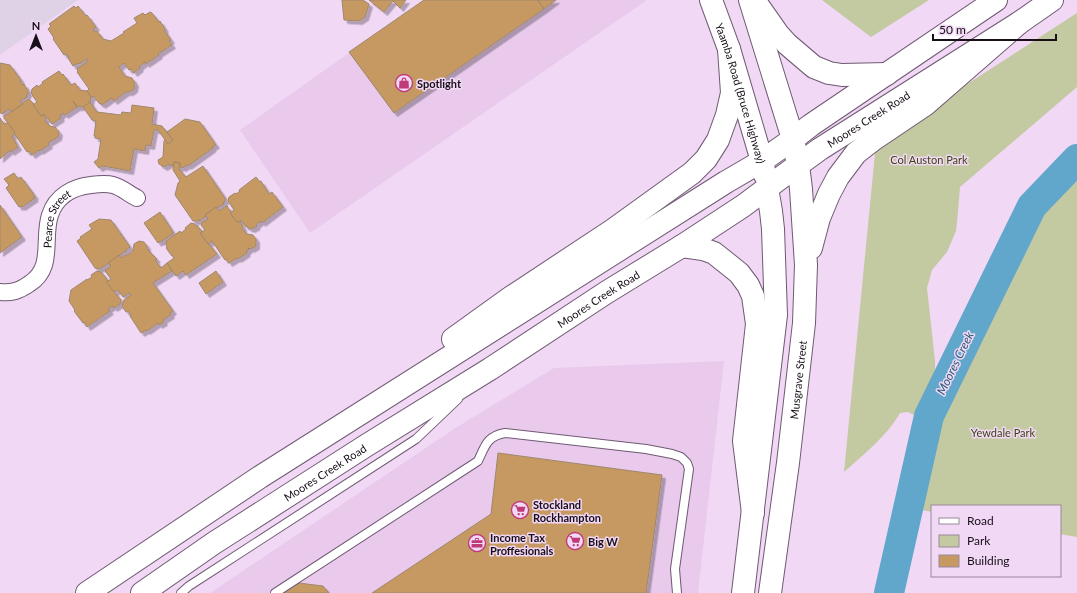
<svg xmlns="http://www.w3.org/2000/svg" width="1077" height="593" font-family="Lato,sans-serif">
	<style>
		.built { fill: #e9caed }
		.education { fill: #dfd2e6 }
		.green { fill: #c3c9a0 }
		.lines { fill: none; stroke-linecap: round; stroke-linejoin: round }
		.river { stroke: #61a6cb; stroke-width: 30 }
		.building { fill: #c69963; stroke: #9f876c; filter: url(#shadow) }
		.service-casing { stroke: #6f5972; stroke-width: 10 }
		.minor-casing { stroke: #6f5972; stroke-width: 18 }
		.secondary-casing { stroke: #6f5972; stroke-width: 24 }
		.primary-casing { stroke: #6f5972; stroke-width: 24 }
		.trunk-casing { stroke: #6f5972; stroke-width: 24 }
		.service { stroke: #fff; stroke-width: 8 }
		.minor { stroke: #fff; stroke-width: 16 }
		.secondary { stroke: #fff; stroke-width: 22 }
		.primary { stroke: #fff; stroke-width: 22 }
		.trunk { stroke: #fff; stroke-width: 22 }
		.labels { text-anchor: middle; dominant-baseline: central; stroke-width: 3; stroke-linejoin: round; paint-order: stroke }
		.poi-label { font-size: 11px; font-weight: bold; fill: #180f19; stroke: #f1d8f5; text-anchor: start }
		.street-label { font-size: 11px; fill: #180f19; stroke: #f1d8f5 }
		.park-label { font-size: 11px; fill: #3d420f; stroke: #f1d8f5 }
		.water-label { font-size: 12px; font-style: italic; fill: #265b76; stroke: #f1d8f5 }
	</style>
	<defs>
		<filter id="shadow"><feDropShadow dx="3.5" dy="3.5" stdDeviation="0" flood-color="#0004"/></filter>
	</defs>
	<rect width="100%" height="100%" fill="#f1d8f5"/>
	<g class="built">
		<polygon points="424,0 647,0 310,233 240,130"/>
		<polygon points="724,361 698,593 210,593 457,427 554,368"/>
	</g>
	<polygon class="education" points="0,0 78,0 0,55"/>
	<g class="green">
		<polygon points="822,0 929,0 871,37"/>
		<path d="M1077,13V87L960,187L958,212L956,231L947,252L932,270L927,288L935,361V385L933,401L929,412L925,418L914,415L908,412L900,413C887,436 864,454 844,472L876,143Z"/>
		<polygon points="1077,159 1077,537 1060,534 1060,506 932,506 932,512 908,507 929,416 1032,206"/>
	</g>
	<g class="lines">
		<polyline class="river" points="889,593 929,416 1032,206 1077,159"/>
	</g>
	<g class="building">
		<polygon points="342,0 363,0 369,4 365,17 359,21 344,20"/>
		<polygon points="369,0 406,0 400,8 393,1 384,12"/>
		<polygon points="424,0 538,0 544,9 394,113 349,52"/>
		<polygon points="538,0 556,0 544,9"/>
		<polygon points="74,6 76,8 78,6 86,16 87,15 96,27 93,29 95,32 97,31 103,39 111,41 124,33 123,32 137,23 134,18 143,13 145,15 150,12 152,13 159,22 160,21 165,29 164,30 171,40 169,41 172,45 158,54 159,55 146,64 145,62 139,67 140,68 134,73 131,69 129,70 124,63 119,67 125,76 132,78 135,83 134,89 130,92 126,92 114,101 112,98 102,105 101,103 100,104 93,96 91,98 87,91 89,89 77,72 78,71 77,69 88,61 87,59 79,64 78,63 73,66 68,58 69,57 66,54 64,55 53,39 54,38 48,29 51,26 49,24"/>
		<polygon points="0,63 10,65 21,80 20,81 23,85 24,84 28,91 28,94 26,96 27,97 20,101 23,104 11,112 9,109 2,114 1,113 0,113"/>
		<polygon points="59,71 62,75 63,74 71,85 75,83 80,90 87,91 91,97 90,103 84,107 77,107 73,101 77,107 65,115 63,113 60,116 61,118 52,124 44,114 41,116 33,105 37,102 32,95 33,95 31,93 32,89 37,85 38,87 43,83 42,82"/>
		<polygon points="28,99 30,100 34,104 33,105 41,116 43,115 46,118 45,121 50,126 55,127 59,132 58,137 48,143 49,145 40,151 39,150 32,155 29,151 27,152 14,133 15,133 4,118 4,116 11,112 23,104 22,104"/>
		<polygon points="90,102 97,112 121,115 122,112 131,113 132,105 154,108 152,124 162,126 173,140 168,144 158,130 154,130 151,146 146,145 145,151 134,149 130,171 103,166 99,168 94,162 98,159 101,139 95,138 95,136 94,136 96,121 92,120 83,107"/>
		<polygon points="0,118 4,124 8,123 15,133 12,136 18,147 11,152 10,150 0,159"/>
		<polygon points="185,119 200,122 216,145 212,147 213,148 188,166 187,165 183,168 180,167 180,163 174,162 173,166 170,165 169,164 164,167 159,164 158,160 163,157 164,141 165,140 168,144 173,140 167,132"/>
		<polygon points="174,162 180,163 179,169 186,177 203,166 225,198 225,201 223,203 224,204 217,208 216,207 205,215 206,216 200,221 199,220 197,221 193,221 175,195 178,183 180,181 173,170"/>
		<polygon points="14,173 18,179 21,177 35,196 33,197 35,198 22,207 21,206 19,207 6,188 9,185 4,179"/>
		<polygon points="256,177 260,182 261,181 269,194 272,192 283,207 262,223 261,221 256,225 257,226 252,229 248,228 247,226 246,227 241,220 240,222 237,222 230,213 234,210 228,201 229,197 235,193 236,194 240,191 239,190"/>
		<polygon points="0,205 22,237 0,253"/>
		<polygon points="226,206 226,207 227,206 231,212 230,213 237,222 240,222 243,227 243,230 247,234 253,235 256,239 256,246 251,249 248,248 249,249 246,252 247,253 238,259 237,258 229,263 226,259 225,260 212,241 208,244 200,233 205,230 201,225 202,225 201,223 208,219 205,215 216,207 219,211"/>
		<polygon points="160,212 173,232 172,233 173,234 160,242 160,241 158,243 144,223"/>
		<polygon points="99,219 111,220 130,247 126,250 126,251 119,256 119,255 108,263 109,263 100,269 95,268 77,241 81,238 80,237 92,229 89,225"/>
		<polygon points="191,223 195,224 196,226 197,225 202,232 200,233 208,244 209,244 217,254 186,275 183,271 176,276 167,263 174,258 173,256 172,256 166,248 167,247 166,245 166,241 180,231 181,233 186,229 185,228"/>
		<polygon points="139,241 144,242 147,246 147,249 157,259 155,260 161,268 167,263 172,271 153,283 173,311 170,313 171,315 163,320 164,322 159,325 158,323 147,331 146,330 141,333 130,316 131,315 128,311 126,312 122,306 124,300 131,295 129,293 123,297 118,290 114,292 106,282 111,279 105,271 106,271 105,270 111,266 108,263 119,255 121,258 125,255 128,255 133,251 134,244"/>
		<polygon points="97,271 101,272 103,274 108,281 106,282 121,300 120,304 114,308 113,306 108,309 110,311 87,327 84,322 83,323 74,311 75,310 69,301 71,290 87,279 87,280 92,277 91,275"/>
		<polygon points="216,271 223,282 206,294 199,283"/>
		<polygon points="498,453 662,475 646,593 372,593 491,514"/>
		<polygon points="299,583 323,586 329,593 284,593"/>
	</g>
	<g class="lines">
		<g class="service-casing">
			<g id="service">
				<polyline points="181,593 189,586 416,439 458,399"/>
				<path d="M275,593L478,461C485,446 487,436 505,433L646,449L672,454L681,457L687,463L689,469L675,569L677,593"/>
			</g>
		</g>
		<g class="minor-casing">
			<g id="minor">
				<path id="s1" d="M0,292C12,293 19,291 29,284C55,268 42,239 50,215C56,196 73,187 91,185C98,184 106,183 113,185C121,187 129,194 137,198"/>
			</g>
		</g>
		<g class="secondary-casing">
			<g id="secondary">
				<polyline points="793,139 811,125 996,0"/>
				<path id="s2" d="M798,165L820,149L1019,23L1052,0"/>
			</g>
		</g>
		<g class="primary-casing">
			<g id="primary">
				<polyline points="811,248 819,218 829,194 838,177 856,153 874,139 926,104 1019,23"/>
				<polyline points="743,593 776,315 773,229 771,211 767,188"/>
				<path id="s3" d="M770,593L788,463L804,323L806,265L801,189L798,165"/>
			</g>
		</g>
		<g class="trunk-casing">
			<g id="trunk">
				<path id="s4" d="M711,0L729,49L762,161L765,175"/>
				<polyline points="759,7 778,34 787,44 814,67 829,73 842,75 887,74"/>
				<polyline points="682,246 703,249 714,253 739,273 748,285 753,296 757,324 744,441 753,513"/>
				<polyline points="453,339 510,298 613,230 692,173 706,159 718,140 727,115 732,93 729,49"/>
				<polyline points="87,593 260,477 726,182 762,161 793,139"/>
				<path id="s5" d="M142,593L214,543L367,445L490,369L607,292L682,246L743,206L798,165L793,139L750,0"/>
			</g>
		</g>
		<use href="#service" class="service"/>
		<use href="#minor" class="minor"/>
		<use href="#secondary" class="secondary"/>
		<use href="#primary" class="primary"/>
		<use href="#trunk" class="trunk"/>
	</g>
	<defs>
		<g id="shop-ring" transform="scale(0.9)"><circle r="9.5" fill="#f1d8f5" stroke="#c03978" stroke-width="1.5"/><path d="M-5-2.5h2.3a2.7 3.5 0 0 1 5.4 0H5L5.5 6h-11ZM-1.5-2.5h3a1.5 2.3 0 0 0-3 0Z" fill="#c03978"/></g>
		<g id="supermarket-ring" transform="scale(0.9)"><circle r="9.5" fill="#f1d8f5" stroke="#c03978" stroke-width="1.5"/><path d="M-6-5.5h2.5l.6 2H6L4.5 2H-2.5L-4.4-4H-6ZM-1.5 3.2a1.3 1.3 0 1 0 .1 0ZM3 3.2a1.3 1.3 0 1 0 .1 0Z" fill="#c03978"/></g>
		<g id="office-ring" transform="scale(0.9)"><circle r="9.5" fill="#f1d8f5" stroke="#c03978" stroke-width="1.5"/><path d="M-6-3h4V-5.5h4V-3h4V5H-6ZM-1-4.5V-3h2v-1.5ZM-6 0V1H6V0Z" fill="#c03978"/></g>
	</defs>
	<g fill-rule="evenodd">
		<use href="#shop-ring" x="404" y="83"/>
		<use href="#supermarket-ring" x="520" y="510"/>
		<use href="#supermarket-ring" x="575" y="541"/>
		<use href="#office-ring" x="477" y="543"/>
	</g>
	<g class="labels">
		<g class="poi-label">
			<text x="417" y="83">Spotlight</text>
			<text x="533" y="504">Stockland<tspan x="533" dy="13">Rockhampton</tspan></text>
			<text x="490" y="537">Income Tax<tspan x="490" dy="13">Proffesionals</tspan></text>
			<text x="588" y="541">Big W</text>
		</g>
		<g class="street-label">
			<text stroke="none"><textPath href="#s4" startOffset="98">Yaamba Road (Bruce Highway)</textPath></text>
			<text stroke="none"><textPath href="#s2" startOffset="84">Moores Creek Road</textPath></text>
			<text stroke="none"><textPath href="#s1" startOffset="105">Pearce Street</textPath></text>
			<text stroke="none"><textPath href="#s5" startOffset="543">Moores Creek Road</textPath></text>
			<text stroke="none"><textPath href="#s3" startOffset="215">Musgrave Street</textPath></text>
			<text stroke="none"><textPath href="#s5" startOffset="219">Moores Creek Road</textPath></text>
		</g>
		<g class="park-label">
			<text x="929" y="159">Col Auston Park</text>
			<text x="1003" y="432">Yewdale Park</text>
		</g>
		<g class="water-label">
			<text transform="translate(955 363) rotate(-64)">Moores Creek</text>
		</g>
	</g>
	<rect x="931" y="505" width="130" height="72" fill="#f1d8f5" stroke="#9a889d"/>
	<rect x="939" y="518" width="20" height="6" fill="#ffffff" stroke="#9a889d"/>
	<text x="967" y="525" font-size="12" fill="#180f19">Road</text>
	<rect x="939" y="535" width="20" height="12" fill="#c3c9a0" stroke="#9a889d"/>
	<text x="967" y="545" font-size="12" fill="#180f19">Park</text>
	<rect x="939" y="555" width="20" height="12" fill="#c69963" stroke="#9a889d"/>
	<text x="967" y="565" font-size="12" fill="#180f19">Building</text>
	<g transform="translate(36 36)" stroke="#f1d8f5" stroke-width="3" paint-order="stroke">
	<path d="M0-3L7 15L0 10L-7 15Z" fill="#180f19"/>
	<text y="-6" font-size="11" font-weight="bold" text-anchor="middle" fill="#180f19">N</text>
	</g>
	<path d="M933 34v6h123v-6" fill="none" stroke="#180f19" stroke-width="2"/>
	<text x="939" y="34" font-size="12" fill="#180f19" stroke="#f1d8f5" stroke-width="3" paint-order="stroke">50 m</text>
</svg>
